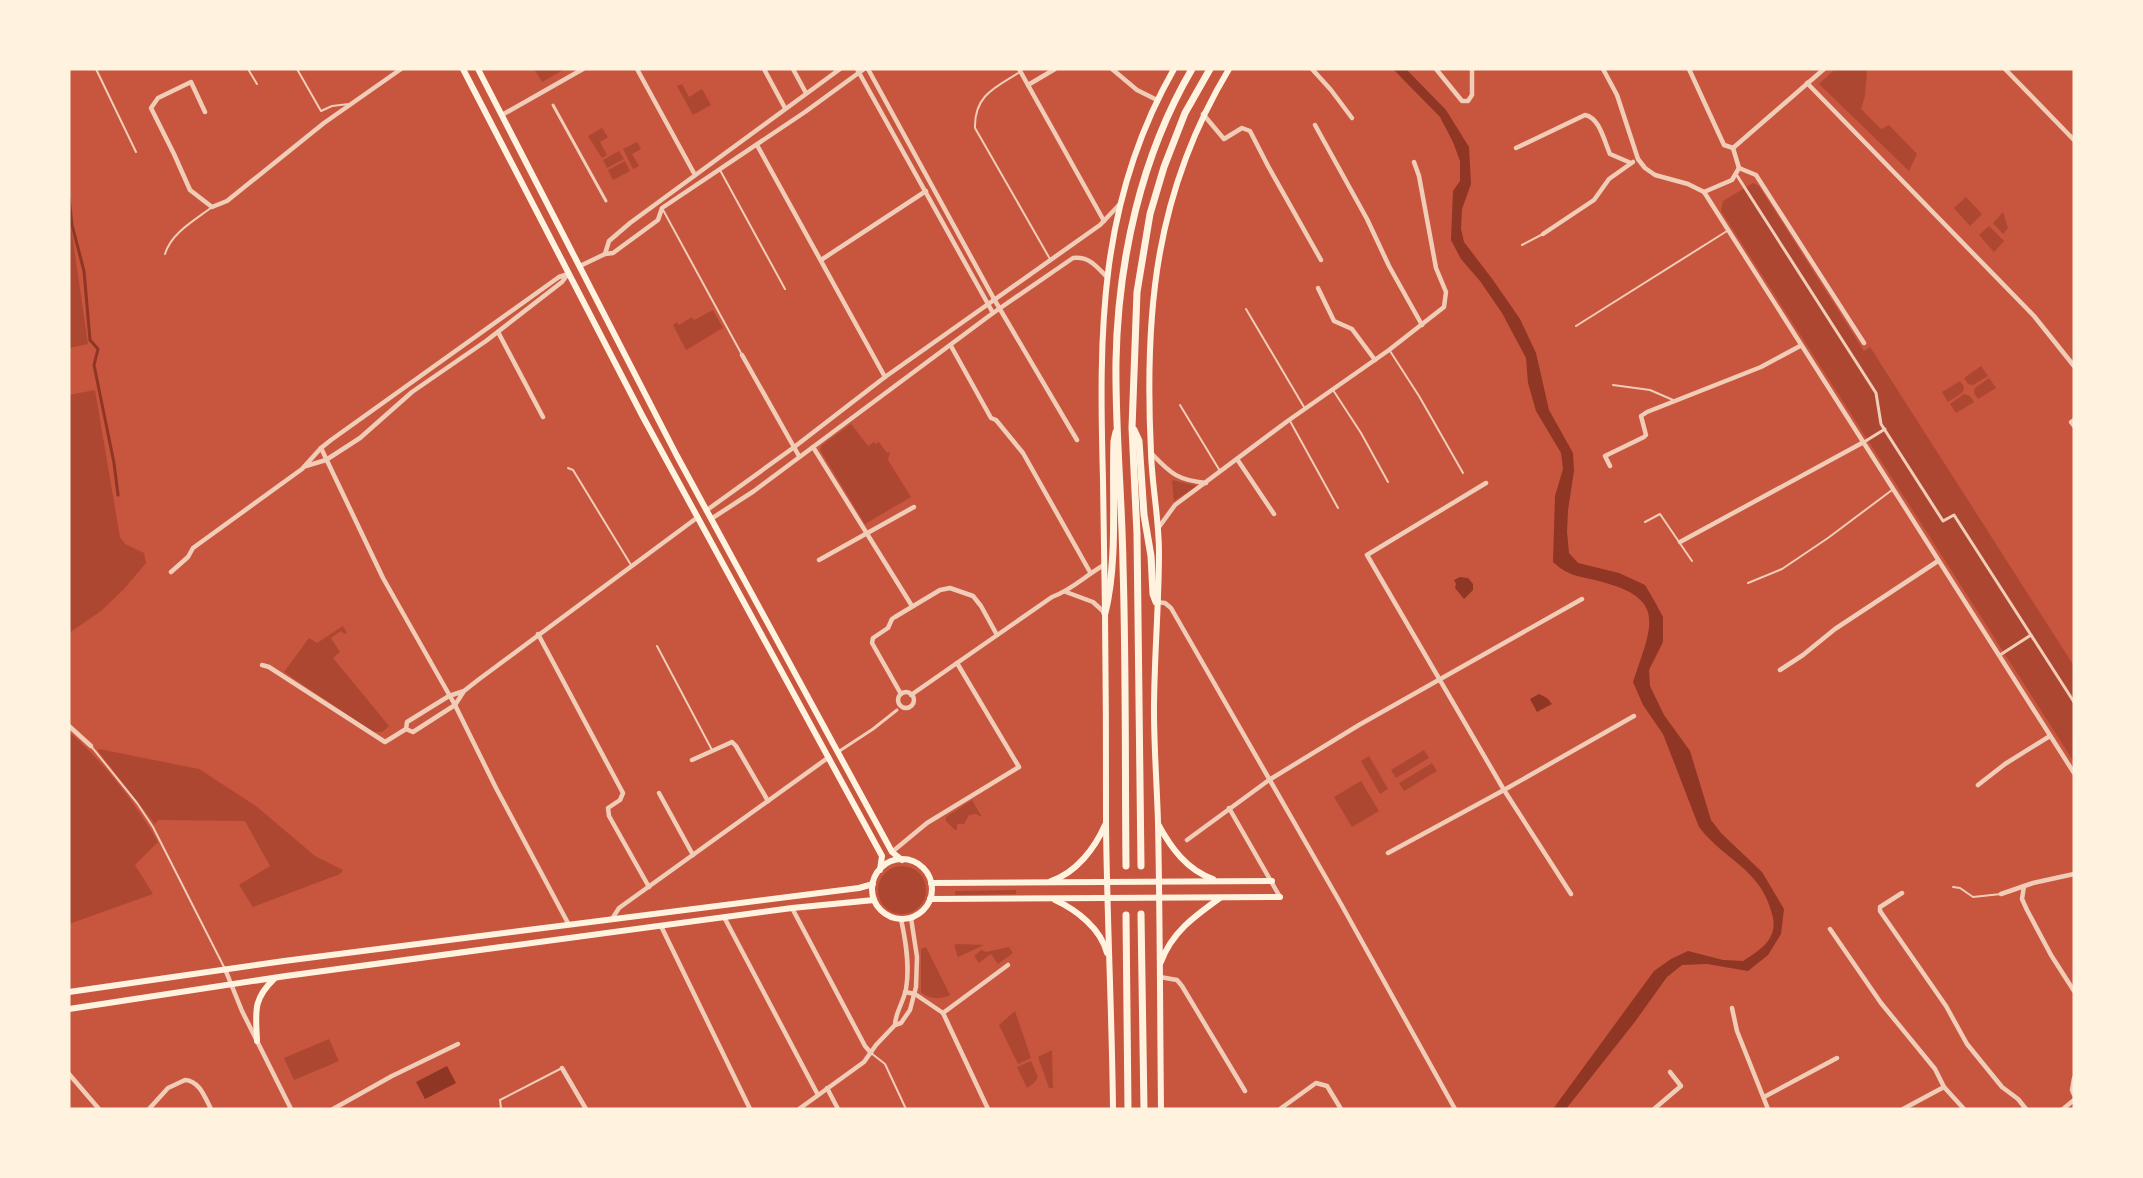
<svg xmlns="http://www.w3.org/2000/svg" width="2143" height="1178" font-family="'Nunito Sans',sans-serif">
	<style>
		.green { fill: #ae4732 }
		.water { fill: #8f3625 }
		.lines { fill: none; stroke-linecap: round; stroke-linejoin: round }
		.stream { stroke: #8f3625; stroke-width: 3 }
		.service { stroke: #f1ccb7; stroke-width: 2 }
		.pedestrian { stroke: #f1ccb7; stroke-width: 3 }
		.minor { stroke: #f1ccb7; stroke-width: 4.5 }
		.secondary { stroke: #fff3e0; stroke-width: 6 }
		.trunk { stroke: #fff3e0; stroke-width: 7 }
	</style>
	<rect width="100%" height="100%" fill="#c8553d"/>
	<g class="green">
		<polygon points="534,69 562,69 563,70 542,82"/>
		<polygon points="1835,69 1867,69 1865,96 1861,109 1881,129 1889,125 1917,154 1909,171 1819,84"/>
		<polygon points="682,84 689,97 702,89 711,105 693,115 677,86"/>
		<polygon points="602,128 608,137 600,142 607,155 602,158 588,136"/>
		<polygon points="637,142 641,149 632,154 639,166 633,169 623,149"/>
		<polygon points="619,151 624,159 607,168 603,160"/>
		<polygon points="625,161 630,171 613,180 608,170"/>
		<polygon points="1753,183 1759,186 1864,351 1870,347 2074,666 2074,762 1721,211 1723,201"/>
		<polygon points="1966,197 1982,214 1970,226 1954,208"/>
		<polygon points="2003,212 2008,228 2003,234 1993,223"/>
		<polygon points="69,213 88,344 69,348"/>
		<polygon points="1989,226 2004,241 1994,252 1979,235"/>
		<polygon points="713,310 723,328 686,350 673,325 677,322 679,325 692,317 694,320"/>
		<polygon points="1981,366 1988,376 1973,385 1968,384 1964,378"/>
		<polygon points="1989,378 1996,388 1978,399 1974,393 1975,388"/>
		<polygon points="1960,381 1964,387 1963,392 1948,402 1942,392"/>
		<polygon points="95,390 120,537 125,544 144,553 146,563 124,589 101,611 69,633 69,395"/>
		<polygon points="1964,394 1970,396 1974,402 1956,413 1950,404"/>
		<polygon points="851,424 868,446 874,442 876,444 879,442 887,453 890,452 888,460 911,497 865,524 820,450 822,445"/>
		<polygon points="1172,480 1197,486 1174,501"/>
		<polygon points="343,626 347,633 344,634 341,631 331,638 340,652 333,658 389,726 382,732 373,732 284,672 309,638 317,643"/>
		<path d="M69,732C105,763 134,801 158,842L135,865L153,894L69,924Z"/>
		<polygon points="99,749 199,769 256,806 315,856 343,870 340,874 253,907 239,885 270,866 245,821 158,820 155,824 98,751"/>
		<polygon points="1424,750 1429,758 1396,778 1391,770"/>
		<polygon points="1369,756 1388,789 1380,794 1361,761"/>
		<polygon points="1432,763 1437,771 1404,791 1399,783"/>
		<polygon points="1361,781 1379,811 1352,827 1334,797"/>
		<polygon points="972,800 982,817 976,814 969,815 964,824 957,824 957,830 955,830 946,821 946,817"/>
		<circle cx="902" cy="890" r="24"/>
		<polygon points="1016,890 1016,894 955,895 955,891"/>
		<polygon points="957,944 984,945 958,957 954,945"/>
		<path d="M926,947L950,995C941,1000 928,999 921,992V949Z"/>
		<polygon points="1009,947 1013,953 998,964 991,954 979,963 974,956 981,950 986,952"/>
		<polygon points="1015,1011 1031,1058 1018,1064 999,1025"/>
		<polygon points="329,1039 339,1061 294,1080 284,1058"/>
		<polygon points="1052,1050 1053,1088 1049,1088 1038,1057"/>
		<polygon points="1031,1061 1038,1077 1034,1083 1027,1088 1017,1067"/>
	</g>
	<g class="water">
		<path d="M1393,69H1406L1446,110L1469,147L1471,184L1462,209L1461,229L1464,242L1493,280L1520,319L1536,353L1549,410L1573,453L1574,471L1568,510L1567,532L1569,553L1578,563L1619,573L1645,585L1655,602L1663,617V642L1649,670L1650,686L1664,715L1690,751L1711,820L1721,833L1762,872L1784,909L1781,934L1768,955L1748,971L1707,964L1682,965L1667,977L1634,1023L1566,1109H1553L1654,971L1671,959L1688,951L1723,960L1743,961C1752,955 1762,949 1768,941C1774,933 1775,923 1772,914C1761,869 1724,860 1699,827L1663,734L1643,705L1633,682C1652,624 1669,598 1595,580C1577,576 1567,575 1553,562L1555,496L1563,469L1561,453L1536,411L1528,383L1526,358L1502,313L1480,281L1461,259L1451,240L1453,191L1460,181V161L1453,142L1440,117Z"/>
		<polygon points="1460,577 1468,578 1473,584 1473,590 1464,599 1455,588 1456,584 1454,580"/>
		<polygon points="1539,694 1547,698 1552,704 1537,712 1530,699"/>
		<polygon points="447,1066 456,1083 425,1099 416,1082"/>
	</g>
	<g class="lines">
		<polyline class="stream" points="69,198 72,225 84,271 90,340 98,349 94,365 114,463 118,495"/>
		<g class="service">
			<polyline points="96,69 136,152"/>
			<polyline points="248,69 257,84"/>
			<polyline points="297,69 321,111 332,106 349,104"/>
			<path d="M1020,72C996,87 974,95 975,128L1050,259"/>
			<polyline points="720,170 785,289"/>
			<polyline points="662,208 741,353"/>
			<polyline points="1522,245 1543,234"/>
			<path d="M165,254C171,233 195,220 212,207"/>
			<polyline points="1246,309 1304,407"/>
			<polyline points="1576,326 1727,231"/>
			<polyline points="1390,351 1419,396 1463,473"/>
			<polyline points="1613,385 1650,390 1673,400"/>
			<polyline points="1333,390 1361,433 1388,482"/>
			<polyline points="1180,405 1220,471"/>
			<polyline points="1290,421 1338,508"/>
			<polyline points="568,468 573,470 631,565"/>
			<polyline points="1645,522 1660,514 1692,561"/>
			<polyline points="1748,583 1782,569 1828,538 1892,490"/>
			<polyline points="657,646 712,750"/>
			<polyline points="91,746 137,803 153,827 225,969"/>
			<polyline points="1953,887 1960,888 1973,897 2001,894"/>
			<polyline points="871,1053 885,1064 906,1109"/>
			<polyline points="499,1109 501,1108 500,1100 562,1068"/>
		</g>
		<g class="pedestrian">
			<polyline points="553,105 606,201"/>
			<polyline points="1736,174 1876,393 1881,424 1943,521 1954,515 2074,702"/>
			<polyline points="1864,442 1885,429"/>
			<polyline points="2000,655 2031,635"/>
			<polyline points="838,752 873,729 897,710"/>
		</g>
		<g class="minor">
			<polyline points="637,69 695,175"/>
			<polyline points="764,69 785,108"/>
			<polyline points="793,69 806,93"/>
			<polyline points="857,69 993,313"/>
			<polyline points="868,69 994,299 1077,440"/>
			<polyline points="1019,69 1104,221"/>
			<polyline points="1112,69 1137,90 1157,100"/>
			<polyline points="1312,69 1331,90 1352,118"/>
			<polyline points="1436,69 1462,101 1468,101 1472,95 1472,69"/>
			<polyline points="1603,69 1617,95 1638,159 1645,168 1655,175 1688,184 1704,192"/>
			<polyline points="1689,69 1724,145 1733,148"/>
			<polyline points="2005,69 2074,140"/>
			<polyline points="1807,83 2034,316 2074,366"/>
			<polyline points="1028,85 1055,69"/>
			<polyline points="205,112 191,82 158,98 151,108 174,154 190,190 212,207 227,201 324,123 401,69"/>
			<polyline points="1203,114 1224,139 1242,128 1250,131 1268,166 1321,260"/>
			<polyline points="502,115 583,69"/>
			<polyline points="1315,125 1367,219 1389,266 1422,325"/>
			<polyline points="757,145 885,377"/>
			<path d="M1516,148L1585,115C1600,118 1604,141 1610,154L1631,163"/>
			<polyline points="1733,148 1824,69"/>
			<polyline points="1733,148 1739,168"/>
			<polyline points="1739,168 1756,175 1864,343"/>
			<polyline points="1704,192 2074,773"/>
			<polyline points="1704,192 1732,180 1739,168"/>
			<polyline points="1543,234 1594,200 1609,179 1633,162"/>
			<polyline points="605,254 609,241 630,223 840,69"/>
			<polyline points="821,260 926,191"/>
			<polyline points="580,266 605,254 613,253 658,220 662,208 805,112 864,69"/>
			<polyline points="1318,288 1334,321 1352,329 1375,360"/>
			<polyline points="498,332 543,417"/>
			<polyline points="951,346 991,418 996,420 1023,453 1090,572"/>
			<polyline points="742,355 799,456"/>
			<polyline points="2074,420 2071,422 2074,426"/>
			<polyline points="813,447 912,606"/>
			<polyline points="321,448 383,578 455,705 496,788 569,925"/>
			<path d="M1152,454C1171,474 1178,480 1206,483"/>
			<polyline points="1237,459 1274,514"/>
			<polyline points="306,466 326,460 360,438 412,392 486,341 562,282 568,274"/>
			<polyline points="1610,466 1605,456 1644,437 1646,435 1641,416 1647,412 1761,367 1800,346"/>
			<polyline points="1486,483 1367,555 1504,790 1571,894"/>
			<polyline points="707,510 793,448 885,377 1100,225 1119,205"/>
			<path d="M711,519L754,491L993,313L1073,258C1089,256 1096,266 1107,277"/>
			<polyline points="1159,527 1175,505 1289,420 1389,350 1444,307 1446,292 1436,268 1419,176 1414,162"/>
			<polyline points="1680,542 1862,443"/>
			<polyline points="819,560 914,507"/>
			<polyline points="171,572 188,557 193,548 302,469 321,448 331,440 559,277 568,274"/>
			<polyline points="1066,592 1093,602 1105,613"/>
			<polyline points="1156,602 1165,603 1171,608 1341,904 1455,1109"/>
			<polyline points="538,634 623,793 620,800 608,808 609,816 649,887"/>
			<polyline points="262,665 269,667 385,742 406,729"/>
			<polyline points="1780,670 1803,655 1835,629 1938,561"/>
			<polyline points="464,691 449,696 407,722 406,729 413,732 455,705 464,691 478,680 698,517"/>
			<circle cx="906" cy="700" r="8"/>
			<polyline points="901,694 872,643 873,638 888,628 892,619 895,617 940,590 950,588 973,596 981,606 997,635"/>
			<path d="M911,695L1052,597C1072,590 1086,575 1104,565"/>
			<polyline points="69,726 91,746"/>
			<polyline points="692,760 732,742 736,746 768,801"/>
			<polyline points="1978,785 2005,764 2050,736"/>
			<polyline points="659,793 693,855"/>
			<polyline points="1229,808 1280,897"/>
			<polyline points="1187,840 1269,780 1359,725 1582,599"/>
			<polyline points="892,852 927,823 1019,767 957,663"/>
			<polyline points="1388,853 1504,790 1634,716"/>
			<polyline points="2024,886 2022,899 2027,910 2051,955 2074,991"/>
			<polyline points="1902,893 1880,907 1880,911 1946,1006 1967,1044 2002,1087 2018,1099 2026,1109"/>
			<polyline points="2001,894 2033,883 2074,874"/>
			<polyline points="792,908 865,1046 871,1053"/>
			<polyline points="724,917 818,1095"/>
			<polyline points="612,919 619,908 829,757"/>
			<polyline points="661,926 750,1109"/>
			<polyline points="1830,929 1881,1003 1935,1069 1944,1087 1964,1109"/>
			<polyline points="225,969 242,1011 291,1109"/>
			<polyline points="1160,977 1177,980 1182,986 1245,1091"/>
			<polyline points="905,992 915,994 943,1013 988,1109"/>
			<polyline points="1732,1008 1737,1031 1768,1109"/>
			<polyline points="943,1013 1008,965"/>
			<path d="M895,1025C895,1013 904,1001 906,989C910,966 906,942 901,919"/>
			<polyline points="562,1068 586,1109"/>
			<polyline points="69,1074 99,1109"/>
			<polyline points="2074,1078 2072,1090 2074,1095"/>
			<polyline points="827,1088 838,1109"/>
			<polyline points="1764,1097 1837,1058"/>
			<path d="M149,1109L168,1088L185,1080C200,1081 205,1098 211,1109"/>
			<polyline points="333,1109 392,1076 458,1044"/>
			<polyline points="799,1109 864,1062 876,1045 895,1025 901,1023 910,1010 916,987 917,957 911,918"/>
			<polyline points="1280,1109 1316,1083 1327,1086 1341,1109"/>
			<polyline points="1654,1109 1681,1086 1670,1072"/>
			<polyline points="1903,1109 1944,1087"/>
			<polyline points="2063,1109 2074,1100"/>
		</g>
		<g class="secondary">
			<polyline points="463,69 643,417 882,856 880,870"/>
			<polyline points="478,69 677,456 892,852 902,860"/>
			<path d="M1158,824C1171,848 1187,870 1213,879"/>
			<circle cx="902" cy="889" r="30"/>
			<path d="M1051,881C1076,873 1095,848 1105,825"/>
			<polyline points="931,883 1272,881"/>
			<polyline points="930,899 1280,897"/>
			<path d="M1055,900C1077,910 1101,929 1107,953"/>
			<path d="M1161,962C1172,932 1195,916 1220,898"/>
			<polyline points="69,992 284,961 859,888 873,884"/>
			<polyline points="69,1009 286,976 792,908 874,900"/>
			<path d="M257,1041C256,1013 252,1000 274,979"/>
			<path d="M1113,1109C1112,1014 1107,919 1106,824C1106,753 1106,683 1105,612C1104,568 1104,524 1103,480C1099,332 1098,202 1174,69"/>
			<path d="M1161,1109C1160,1014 1160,918 1158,823C1157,786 1154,748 1154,711C1154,658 1159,605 1159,552C1159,519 1152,486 1151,452C1144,312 1155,192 1229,69"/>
		</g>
		<g class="trunk">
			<polyline points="1134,430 1139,441 1144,515 1151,556 1153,594 1156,602"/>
			<path d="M1105,613C1118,560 1112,496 1114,441L1116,432"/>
			<path d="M1126,866C1125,766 1126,665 1123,565C1122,497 1115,429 1116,361C1118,260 1141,156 1192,69"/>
			<polyline points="1141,866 1137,534 1132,428 1137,292 1150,214 1164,167 1185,113 1210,69"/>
			<polyline points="1141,914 1144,1109"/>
			<polyline points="1126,915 1128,1109"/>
		</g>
	</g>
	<rect width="2143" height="1178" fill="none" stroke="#fff3e0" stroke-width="141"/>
</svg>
